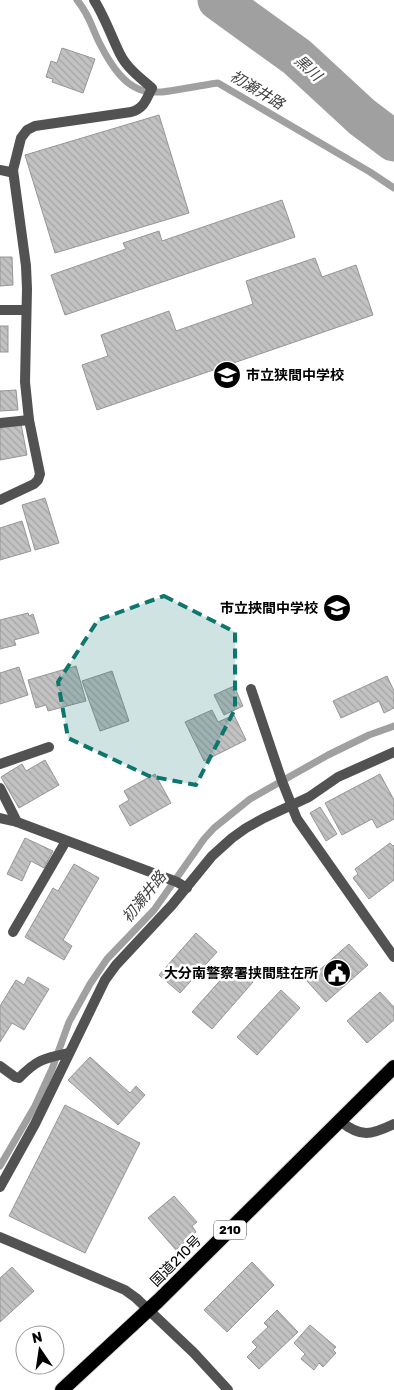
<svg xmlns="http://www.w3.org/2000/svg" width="394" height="1390" font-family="Rubik,'Noto Sans JP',sans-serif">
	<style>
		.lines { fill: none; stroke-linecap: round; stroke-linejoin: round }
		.stream { stroke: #a0a0a0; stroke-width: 7 }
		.river { stroke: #a0a0a0; stroke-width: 41 }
		.building { fill: url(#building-back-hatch); stroke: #969696 }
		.trunk-casing { stroke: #dbdbdb; stroke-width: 16 }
		.minor { stroke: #525252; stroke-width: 10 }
		.trunk { stroke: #000; stroke-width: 14 }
		.marked { fill: #0f766e; fill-opacity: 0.2; stroke: #0f766e; stroke-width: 4; stroke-dasharray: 10 6; stroke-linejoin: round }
		.labels { text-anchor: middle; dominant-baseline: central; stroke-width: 5; stroke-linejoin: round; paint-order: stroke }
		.shield { fill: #fff; stroke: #4c4c4c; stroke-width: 1 }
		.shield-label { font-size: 12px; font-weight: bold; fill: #000 }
		.poi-label { font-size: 14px; font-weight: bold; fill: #000; stroke: #fff; text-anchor: end }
		.street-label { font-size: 14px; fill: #000; stroke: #fff }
		.water-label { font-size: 15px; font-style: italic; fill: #414141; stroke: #fff }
	</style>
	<defs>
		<pattern id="building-back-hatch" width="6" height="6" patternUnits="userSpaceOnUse" patternTransform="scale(1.25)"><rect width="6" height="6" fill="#c2c2c2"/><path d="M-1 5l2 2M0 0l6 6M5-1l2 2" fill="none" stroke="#a5a5a5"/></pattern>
	</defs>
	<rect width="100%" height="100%" fill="#fff"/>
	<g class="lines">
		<g class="stream">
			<path d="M77,0C90,16 91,26 100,44C134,111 157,91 218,83L370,172L394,188"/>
			<polyline points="0,1166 35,1106 52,1069 69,1022 90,984 107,959 154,910 204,839 214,828 250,799 328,755 369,735 394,726"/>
		</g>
		<polyline class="river" points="218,0 297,57 362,117 394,141"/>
	</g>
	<g class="building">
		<polygon points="62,48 95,59 83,93 52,82 53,79 46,77 51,61 57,63"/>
		<polygon points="159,115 189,213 55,253 25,155"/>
		<polygon points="282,200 295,237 65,315 51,275 126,249 123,243 159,231 162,241"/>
		<polygon points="0,257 12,257 13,285 0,286"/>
		<polygon points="315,258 322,277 356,265 373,315 97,410 82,365 108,356 101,335 169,311 176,331 253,304 246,281"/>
		<rect x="0" y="326" width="8" height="26"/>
		<polygon points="16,390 18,410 0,411 0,391"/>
		<polygon points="21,424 27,455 0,460 0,428"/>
		<polygon points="45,498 59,543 35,550 22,505"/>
		<polygon points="22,521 31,551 0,560 0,528"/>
		<polygon points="28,613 29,616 33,614 39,633 14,640 16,645 0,649 0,620"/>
		<polygon points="76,666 86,701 48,711 46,705 36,708 28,680"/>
		<polygon points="19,667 28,695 0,704 0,673"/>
		<polygon points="112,671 129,721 100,731 82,681"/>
		<polygon points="387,676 394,691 394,708 384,713 379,701 341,718 333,701"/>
		<polygon points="234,686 243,706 224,715 214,695"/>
		<polygon points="212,710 218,722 234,715 246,740 204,761 185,722"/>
		<polygon points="45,760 59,785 19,808 1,777 22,764 26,771"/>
		<polygon points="155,774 171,803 130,826 119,806 129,800 124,791"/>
		<polygon points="380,774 394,800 394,819 377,828 372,819 342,835 325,803"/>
		<polygon points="320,807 337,834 326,841 310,813"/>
		<polygon points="25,838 53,851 44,868 31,861 22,881 7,874"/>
		<polygon points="390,843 393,846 394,845 394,880 369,899 353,878 358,874 355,869"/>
		<polygon points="74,864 99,878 63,940 72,946 64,960 25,937 53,888 58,891"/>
		<polygon points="196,933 217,952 180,993 159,975"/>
		<polygon points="349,944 368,965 326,1002 307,981"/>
		<polygon points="234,965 253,982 212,1029 192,1012"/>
		<polygon points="28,977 49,989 24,1030 12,1023 0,1042 0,1006 16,980 24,985"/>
		<polygon points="281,990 300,1008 257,1055 237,1037"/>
		<polygon points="380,992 394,1007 394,1020 367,1043 347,1021"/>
		<polygon points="90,1057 130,1093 136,1086 145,1095 118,1125 68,1080"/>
		<polygon points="65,1105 140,1143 85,1253 9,1216"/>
		<polygon points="174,1196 197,1222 192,1226 196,1232 176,1250 148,1218"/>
		<polygon points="252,1262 274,1285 227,1332 204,1310"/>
		<polygon points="12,1267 34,1291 0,1322 0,1278"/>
		<polygon points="277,1310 298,1332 259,1369 247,1357 257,1347 252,1342 268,1327 264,1323"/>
		<polygon points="310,1325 336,1347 333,1350 336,1353 323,1367 319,1363 314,1370 301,1359 305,1354 294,1343"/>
	</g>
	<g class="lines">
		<g class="trunk-casing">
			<polyline id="trunk" points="62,1390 158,1301 394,1067"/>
		</g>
		<g class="minor">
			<path d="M0,170L10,172L13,170L21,138L27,130L35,126L131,112C145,108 146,99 152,88C140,78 127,68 120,54C111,36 105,17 94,0"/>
			<polyline points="0,310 26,310"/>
			<polyline points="0,423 29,420"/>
			<polyline points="0,500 34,484 38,480 40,474 29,420 25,382 27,289 26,266 13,170"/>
			<polyline points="251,689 282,781 297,819 394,957"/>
			<polyline points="0,764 49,747"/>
			<polyline points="0,788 17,822"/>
			<polyline points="0,818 17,822 177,882 187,888"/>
			<polyline points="13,932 66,841"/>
			<path d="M0,1066L15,1077L19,1078C37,1059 45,1058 69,1053"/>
			<path d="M340,1121C361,1138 371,1135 394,1124"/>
			<polyline points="0,1187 35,1124 105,980 116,965 172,905 212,856 232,838 246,828 264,818 309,797 338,777 394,752"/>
			<polyline points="0,1237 125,1290 136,1298 194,1353 228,1390"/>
		</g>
		<use href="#trunk" class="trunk"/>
	</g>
	<path class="marked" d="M164,596L235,632V709L196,785L149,776L68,738L58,682L98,620Z"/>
	<defs>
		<g id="school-disc" transform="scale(1.4375)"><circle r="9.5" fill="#000" stroke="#fff"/><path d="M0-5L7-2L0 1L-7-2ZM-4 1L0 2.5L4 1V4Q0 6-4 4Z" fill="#fff"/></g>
		<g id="civic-disc" transform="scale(1.4375)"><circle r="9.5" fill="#000" stroke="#fff"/><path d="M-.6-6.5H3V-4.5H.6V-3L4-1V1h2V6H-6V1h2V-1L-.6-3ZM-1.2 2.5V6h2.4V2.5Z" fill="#fff"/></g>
	</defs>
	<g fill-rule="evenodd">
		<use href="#school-disc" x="227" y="375"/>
		<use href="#school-disc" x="337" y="608"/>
		<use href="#civic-disc" x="337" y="973"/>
	</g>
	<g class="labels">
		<rect class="shield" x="214" y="1220.5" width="32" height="19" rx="4"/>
		<g class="shield-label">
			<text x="230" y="1230">210</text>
		</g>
		<g class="poi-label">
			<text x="246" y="375" text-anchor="start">市立狭間中学校</text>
			<text x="318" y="608">市立挾間中学校</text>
			<text x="318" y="973">大分南警察署挟間駐在所</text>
		</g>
		<g class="street-label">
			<text transform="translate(176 1261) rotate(-45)">国道210号</text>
		</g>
		<g class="water-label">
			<text transform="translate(308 68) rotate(42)">黒川</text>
			<text transform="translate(257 90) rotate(31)">初瀬井路</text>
			<text transform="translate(144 897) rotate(-51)">初瀬井路</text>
		</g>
	</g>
	<g transform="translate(40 1350) rotate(347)"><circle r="24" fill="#ffffff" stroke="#999999"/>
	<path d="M0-4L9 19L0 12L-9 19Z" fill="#000000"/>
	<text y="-8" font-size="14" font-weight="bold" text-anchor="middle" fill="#000000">N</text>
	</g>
</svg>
